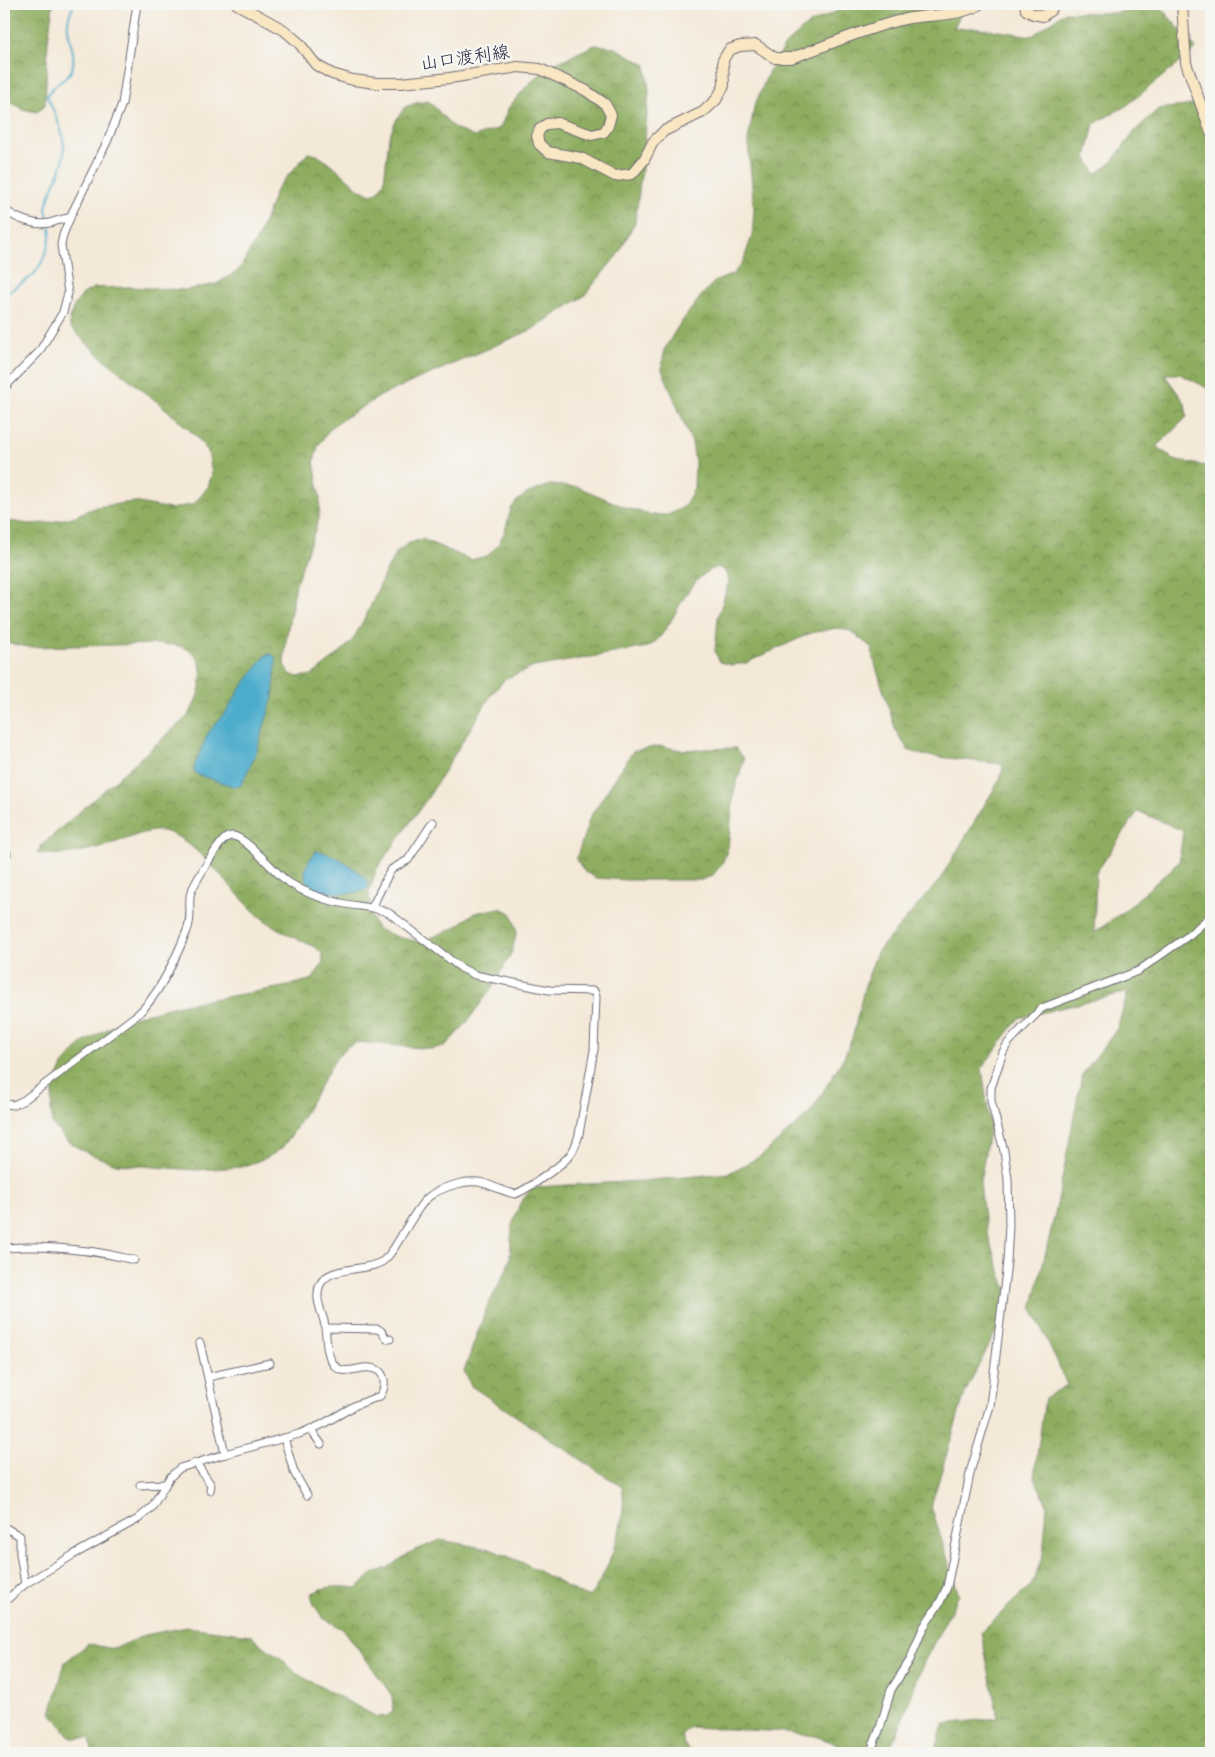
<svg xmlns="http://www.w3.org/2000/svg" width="1215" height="1757" font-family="'Balsamiq Sans','Klee One',sans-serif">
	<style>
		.forest { fill: url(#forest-crowns); stroke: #58684e; fill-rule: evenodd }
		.water { fill: #4caccb; stroke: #376783 }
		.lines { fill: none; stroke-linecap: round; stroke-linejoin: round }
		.stream { stroke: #4caccb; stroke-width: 2 }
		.street-casing { stroke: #6c6872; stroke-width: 9 }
		.secondary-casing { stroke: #6c6872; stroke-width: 12 }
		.street { stroke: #fff; stroke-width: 7 }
		.secondary { stroke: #f9e7c3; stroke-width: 10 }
		.labels { text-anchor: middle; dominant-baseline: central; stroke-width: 5; stroke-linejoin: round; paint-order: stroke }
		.street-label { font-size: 18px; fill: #22223b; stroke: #f6f6f2 }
	</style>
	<defs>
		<pattern id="forest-crowns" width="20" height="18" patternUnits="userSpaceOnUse" patternTransform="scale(1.25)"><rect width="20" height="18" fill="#8ead60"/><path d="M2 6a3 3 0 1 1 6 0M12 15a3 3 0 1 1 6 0" fill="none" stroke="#748c50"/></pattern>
	</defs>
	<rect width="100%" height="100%" fill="#f6f6f2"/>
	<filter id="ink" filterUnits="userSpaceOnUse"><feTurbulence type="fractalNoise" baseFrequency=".02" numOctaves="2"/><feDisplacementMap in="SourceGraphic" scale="10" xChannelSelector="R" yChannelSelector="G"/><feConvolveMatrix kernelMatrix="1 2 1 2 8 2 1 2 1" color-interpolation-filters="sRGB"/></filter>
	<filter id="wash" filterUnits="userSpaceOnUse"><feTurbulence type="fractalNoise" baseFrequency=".0096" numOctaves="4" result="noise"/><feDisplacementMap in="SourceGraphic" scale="20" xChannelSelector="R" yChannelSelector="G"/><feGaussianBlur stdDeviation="1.12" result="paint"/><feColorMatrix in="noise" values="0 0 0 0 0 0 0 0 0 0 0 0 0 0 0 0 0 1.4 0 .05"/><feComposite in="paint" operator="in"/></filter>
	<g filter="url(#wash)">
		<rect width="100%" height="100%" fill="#f4e9d8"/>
		<g class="forest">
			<polygon points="4,4 53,4 48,41 45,105 37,112 22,109 4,98"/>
			<path d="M853,4H965L954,28H979L1032,36L1065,12L1112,13L1160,6L1196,49L1126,106L1094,124L1086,157L1096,174L1110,164L1135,131L1158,109L1185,106L1211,99V390L1180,374H1164L1185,403L1187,417L1157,446L1174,460L1211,467V1753H935L943,1724L998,1718L981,1632L1032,1584L1043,1555L1047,1505L1034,1477L1045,1398L1067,1385L1057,1361L1032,1309L1057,1205L1082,1075L1117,1029L1128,992L1019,1018L982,1068L990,1125L980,1182L984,1218L991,1246L1011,1301L965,1393L931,1506L959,1595L923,1664L898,1731L887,1753H844L840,1745L815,1736L787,1732L690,1727L682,1734L684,1744L691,1753H92L90,1738H71L51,1713L65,1662L88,1644L114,1649L145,1635L187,1627L251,1635L255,1640L281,1658L297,1674L377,1717L388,1716L393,1710L392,1696L371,1666L344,1630L323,1618L314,1605L311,1594C325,1585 342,1586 357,1588L371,1575L389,1567L409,1553L440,1540L490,1549L524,1563L584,1596H590C609,1572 629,1516 622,1487L471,1386L464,1371L486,1309L506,1271L510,1258L512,1225L520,1203L532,1188L551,1186L641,1181L729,1173L761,1156L810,1113L844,1057L853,1035L865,985L877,952L939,881L1000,779L1003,767L1000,764L922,755L908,750L896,731L875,664L871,647L850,631L837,628L811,633L746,663L732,665L720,662L715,652L718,617L729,581L724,570L717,567C680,581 676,631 648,647L534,667L505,679L491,695L429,796L376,870L369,893L371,916L377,929L401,938L421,942L454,928L474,913L500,908L511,913L517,930L512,952L493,986L465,1025L445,1046L431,1049L358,1042L348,1046L335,1060L293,1133L281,1149L268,1157L242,1167L195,1170L116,1164L85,1152L67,1141L52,1124L51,1108L54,1084L64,1064L81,1044L125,1019L184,1004L283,987L313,979L323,962L322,953C315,946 308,944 299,940C287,934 274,927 263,919C236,898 196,837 163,831C150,829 135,836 123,840C94,849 66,858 37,853L43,844L188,716C201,695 214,655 179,646C173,644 165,645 159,644L28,647L4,642V520L28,524L47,523L73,517L95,507L134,502L171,509L194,504L208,487L212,474L208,451L196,436L166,409L99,355L70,327V319L74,306L83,294L94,288L129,287L186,290L216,284L239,270L259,235L277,188L308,153L317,155L335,167L360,190L372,194L378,192L384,182L389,137L395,122L405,107L416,103L429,101L453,127L474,137L500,128L509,107L527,86L548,67L595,45L614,47L646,65L649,91L643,161L635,222L619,253L584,296L531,330L382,395L332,426L318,446L314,461L320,497L319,519L296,583L286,640L284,664L290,674L298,677L312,675L334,658L352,641L368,612L385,573L397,552L407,544L422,539L471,560L487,556L498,545L505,531L511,509L517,501L528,493L550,485L578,487L627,508L652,515H668L684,507L694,488L695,461L692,443L662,369L664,350L677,328L701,296L714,282L733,274L743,262L752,236L754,210L748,141L754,107L769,71L785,45L807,25ZM1138,811L1183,831L1179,862L1124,911L1094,933L1096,873Z"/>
			<polygon points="660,746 681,750 736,748 744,759 734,792 728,848 722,864 712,876 701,880 628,880 596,878 585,872 576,859 590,817 633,751"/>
		</g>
		<g class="water">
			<polygon points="272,654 275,657 276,663 273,697 255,756 241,785 236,787 198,775 194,771 194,767 208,733 228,709 238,692 266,655"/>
			<path d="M316,851C330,851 365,872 369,885L367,889C355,897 307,895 305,876C304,868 311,857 316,851Z"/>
		</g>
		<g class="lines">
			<g class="stream">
				<path d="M49,221L46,209L47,204C50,193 55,182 60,171C71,144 58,121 47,96C52,83 71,80 73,65C76,50 66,36 68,22C68,16 72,10 74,4"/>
				<path d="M4,297C11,287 23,284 32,276C42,267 53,239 50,226"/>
			</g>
		</g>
	</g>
	<g filter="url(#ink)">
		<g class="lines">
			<g class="street-casing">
				<g id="street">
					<path d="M4,209C16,219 34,226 50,223C57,221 63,218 70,218"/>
					<polyline points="4,388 39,352 63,312 68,293 61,245 63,235 71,215 107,142 122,104 137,4"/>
					<polyline points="4,853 7,854"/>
					<polyline points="372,907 388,875 392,869 408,860 433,822"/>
					<path d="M4,1104L14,1105L24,1100L138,1014C159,995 175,960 186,933C192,921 189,909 190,896C191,888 219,842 226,838C228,836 231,836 233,836C246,837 275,873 288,882C304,893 322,899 341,903C357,907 373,906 389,913L461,968L475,975L549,990L594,991L596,997L594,1050L579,1134C577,1142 575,1149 570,1155C562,1165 527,1190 515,1194C504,1192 494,1186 483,1183C475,1181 465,1182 457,1184C424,1193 422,1203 405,1230C399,1239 392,1255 383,1261C362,1275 315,1261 318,1299C319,1307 322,1314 324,1321C327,1334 325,1351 332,1362C341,1378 358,1366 370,1368C386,1369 387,1386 380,1396L356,1405L321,1425L299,1434L225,1454L180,1468L170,1477L152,1507L138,1519L73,1555L25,1584L4,1602"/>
					<path d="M4,1249C15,1246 26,1247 38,1247C71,1248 103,1252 134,1260"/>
					<polyline points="325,1328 378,1329 381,1331 387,1339 390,1339"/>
					<polyline points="200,1343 225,1454"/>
					<polyline points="208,1377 270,1363"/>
					<polyline points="310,1429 321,1444"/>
					<polyline points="284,1438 294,1472 307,1495"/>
					<polyline points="196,1463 211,1485 210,1490"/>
					<polyline points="140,1485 165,1484"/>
					<polyline points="4,1527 20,1536 20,1554 25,1584"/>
					<polyline points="870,1753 880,1728 891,1690 910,1660 923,1628 940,1602 947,1587 971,1469 990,1406 1007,1262 1009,1225 1008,1179 1004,1151 991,1101 991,1088 1003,1052 1008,1043 1042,1008 1138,971 1188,936 1211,916"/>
				</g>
			</g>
			<g class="secondary-casing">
				<g id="secondary">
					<path d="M237,4L284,30L299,43L316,65L332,74L353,80L376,83H401L450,78L518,67L540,69L585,90L605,104L611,115L608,126L604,132L592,135L557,123L547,124L540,129L537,136L539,144L548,152L581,158L615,176L632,174L644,160L653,142L664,131L703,112L716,100L724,86L723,60L729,50L740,46L756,45L775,58H791C829,45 866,28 905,19C927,14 962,17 980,4"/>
					<polyline points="1025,4 1026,10 1033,14 1043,16 1051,10 1054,4"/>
					<polyline points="1182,4 1186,63 1211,133"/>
				</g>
			</g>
			<use href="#street" class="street"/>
			<use href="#secondary" class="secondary"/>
		</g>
	</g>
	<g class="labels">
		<g class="street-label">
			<text transform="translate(465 58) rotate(-8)">山口渡利線</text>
		</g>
	</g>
	<rect width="1215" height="1757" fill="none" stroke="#f6f6f2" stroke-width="20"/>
</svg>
